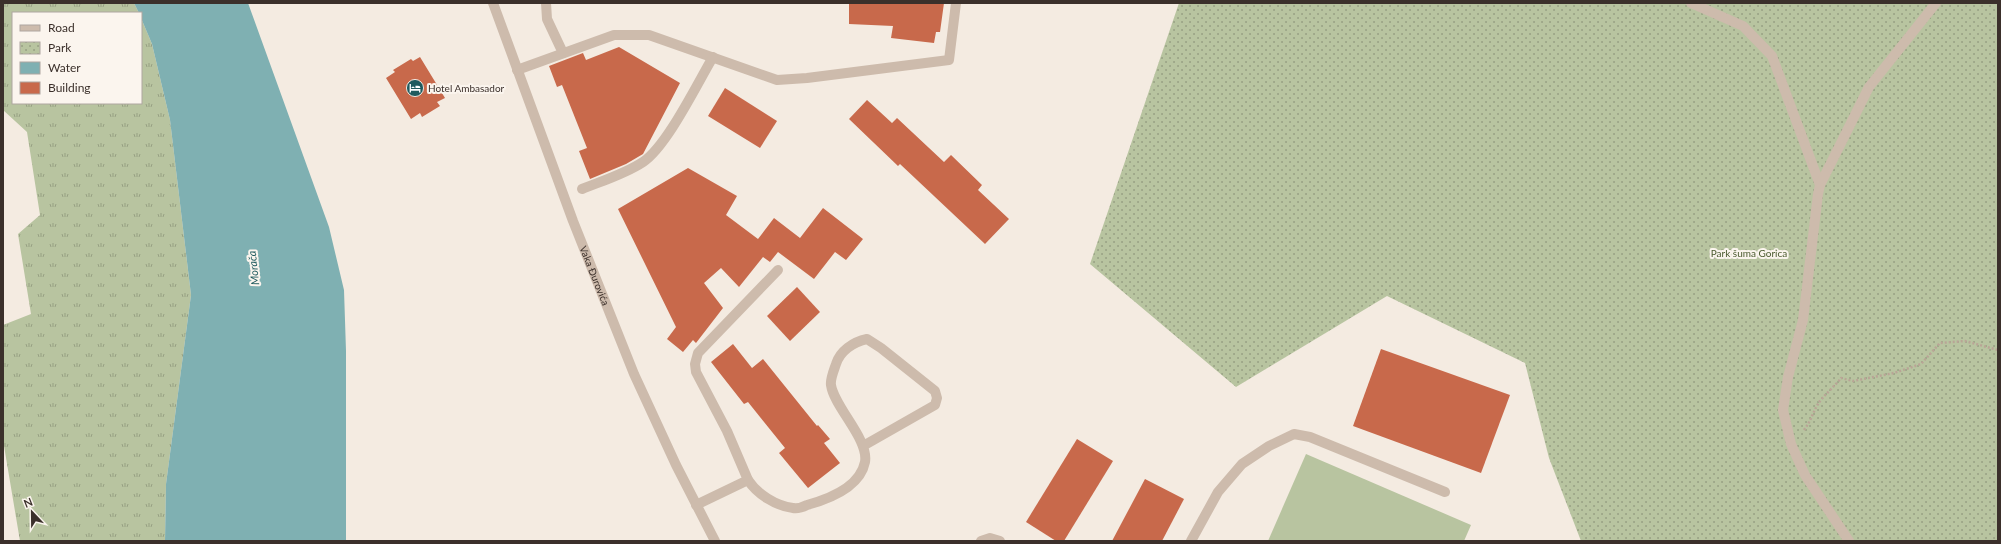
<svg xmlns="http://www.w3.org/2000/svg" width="2001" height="544" font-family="Lato,sans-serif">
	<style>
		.grass { fill: url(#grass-tufts) }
		.park { fill: url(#park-dots) }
		.pitch { fill: #b8c4a0 }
		.water { fill: #7fb0b2 }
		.building { fill: #c8694b }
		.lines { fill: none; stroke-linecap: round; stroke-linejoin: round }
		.path { stroke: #b9a596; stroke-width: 2.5; stroke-dasharray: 2 2; stroke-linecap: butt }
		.minor { stroke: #cdbbac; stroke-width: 10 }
		.labels { text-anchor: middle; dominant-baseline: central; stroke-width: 4; stroke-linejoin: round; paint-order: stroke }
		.poi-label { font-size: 10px; fill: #3b302b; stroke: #fbf5ee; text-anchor: start }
		.park-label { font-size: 10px; fill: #4a5a2e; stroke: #fbf5ee }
		.street-label { font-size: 10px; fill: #3b302b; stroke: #fbf5ee }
		.water-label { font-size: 11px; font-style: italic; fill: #1f5a5e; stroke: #fbf5ee }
	</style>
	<defs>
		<pattern id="grass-tufts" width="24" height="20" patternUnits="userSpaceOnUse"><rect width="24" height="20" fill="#b8c4a0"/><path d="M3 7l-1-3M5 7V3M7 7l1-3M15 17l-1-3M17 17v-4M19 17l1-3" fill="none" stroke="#97a083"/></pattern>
		<pattern id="park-dots" width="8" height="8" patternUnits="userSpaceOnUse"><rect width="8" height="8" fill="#b8c4a0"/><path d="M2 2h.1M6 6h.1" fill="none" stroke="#97a083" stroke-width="1.8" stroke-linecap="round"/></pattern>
	</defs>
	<rect width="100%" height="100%" fill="#f4ebe1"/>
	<polygon class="grass" points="3,3 134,3 139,13 13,13 13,103 141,103 141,18 152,44 170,120 191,295 166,484 165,541 20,541 3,440 3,325 31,314 18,234 40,215 27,132 3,110"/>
	<polygon class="park" points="1179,3 1998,3 1998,541 1581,541 1549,458 1525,363 1387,296 1236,387 1090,264"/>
	<polygon class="pitch" points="1306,454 1471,525 1464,541 1268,541"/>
	<polygon class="water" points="134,3 248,3 329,227 344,290 346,351 346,541 165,541 166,484 191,295 170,120 152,44 141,18 141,13 139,13"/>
	<g class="building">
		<polygon points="849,3 944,3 940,32 936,32 934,43 891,38 893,26 849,24"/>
		<polygon points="619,47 680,83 643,154 626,164 590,179 579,151 587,148 562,85 557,87 549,66 583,53 586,60"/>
		<polygon points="420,57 445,98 437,102 440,106 422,117 420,113 411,119 386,78 395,72 393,70 411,59 413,61"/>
		<polygon points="725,88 777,121 760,148 708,116"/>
		<polygon points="867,100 892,123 897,118 944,162 951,155 982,185 978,190 1009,219 985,244 900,164 898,166 849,119"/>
		<polygon points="688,168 737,196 726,215 758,239 774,218 800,238 823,208 863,239 846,260 835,252 814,279 778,252 770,262 763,257 739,287 721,268 704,283 723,308 696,343 693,340 683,352 667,339 676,327 618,209"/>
		<polygon points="797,287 820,312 790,341 767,316"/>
		<polygon points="733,344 752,368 763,359 817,426 818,425 830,439 824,443 840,463 808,488 779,453 785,448 748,402 744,404 711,362"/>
		<polygon points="1381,349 1510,395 1481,473 1353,426"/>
		<polygon points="1077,439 1113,461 1064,541 1056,541 1026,522"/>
		<polygon points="1145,479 1184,499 1162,541 1112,541"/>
	</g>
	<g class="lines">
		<path class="path" d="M1804,430C1811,421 1812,414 1818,404C1822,397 1835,386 1841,378L1853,381L1894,373L1921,364L1940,343L1965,341L1998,350"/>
		<g class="minor">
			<path id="s1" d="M493,3L573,221L634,374L676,465L715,541"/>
			<polyline points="546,3 547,19 563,53"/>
			<polyline points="1691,3 1743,26 1772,56 1820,185"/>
			<polyline points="517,70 614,35 649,35 777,80 807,78 949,60 956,3"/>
			<path d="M582,189C602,181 625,174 643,162C667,146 697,84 713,57"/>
			<path d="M748,480C757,494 776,506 793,508C798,509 803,507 807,505C829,499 860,487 865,462C869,439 834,407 831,385C830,379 834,370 836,364C840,351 853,342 867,339L881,348L935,391L937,398L935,405L863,446"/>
			<polyline points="696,505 748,480 727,431 696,372 695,364 698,353 778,270"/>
			<polyline points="981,541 990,538 1000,541"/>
			<polyline points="1191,541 1218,492 1242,464 1269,446 1294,434 1310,437 1445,492"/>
			<polyline points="1849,541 1805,475 1791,444 1783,410 1788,377 1803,320 1818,194 1820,185 1869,87 1936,3"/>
		</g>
	</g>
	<defs>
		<g id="hotel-disc" transform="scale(0.9)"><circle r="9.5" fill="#1f5a5e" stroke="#fbf5ee"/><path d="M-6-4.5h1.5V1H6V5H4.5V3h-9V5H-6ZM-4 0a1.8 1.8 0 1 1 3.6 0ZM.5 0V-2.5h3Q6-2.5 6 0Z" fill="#fff"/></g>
	</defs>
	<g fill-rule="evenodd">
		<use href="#hotel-disc" x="415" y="88"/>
	</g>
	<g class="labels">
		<g class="poi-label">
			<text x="428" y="88">Hotel Ambasador</text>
		</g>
		<g class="park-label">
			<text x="1749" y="253">Park šuma Gorica</text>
		</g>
		<g class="street-label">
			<text stroke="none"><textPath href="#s1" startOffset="291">Vaka Đurovića</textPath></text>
		</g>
		<g class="water-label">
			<text transform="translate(253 268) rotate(-96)">Morača</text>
		</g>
	</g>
	<rect width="2001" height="544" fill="none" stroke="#3b302b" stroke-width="8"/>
	<rect x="12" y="12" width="130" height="92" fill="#fbf5ee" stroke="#aea6a0"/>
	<rect x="20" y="25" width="20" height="6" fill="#cdbbac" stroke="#aea6a0"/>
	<text x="48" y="32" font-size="12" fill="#3b302b">Road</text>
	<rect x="20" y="42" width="20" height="12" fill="url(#park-dots)" stroke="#aea6a0"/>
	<text x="48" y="52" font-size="12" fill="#3b302b">Park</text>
	<rect x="20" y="62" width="20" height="12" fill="#7fb0b2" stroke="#aea6a0"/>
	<text x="48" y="72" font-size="12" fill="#3b302b">Water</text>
	<rect x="20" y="82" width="20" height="12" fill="#c8694b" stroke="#aea6a0"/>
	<text x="48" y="92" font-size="12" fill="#3b302b">Building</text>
	<g transform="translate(32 512) rotate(338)" stroke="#fbf5ee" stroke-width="3" paint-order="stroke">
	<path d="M0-3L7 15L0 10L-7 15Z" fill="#3b302b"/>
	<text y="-6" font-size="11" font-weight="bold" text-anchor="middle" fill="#3b302b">N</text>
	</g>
</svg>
